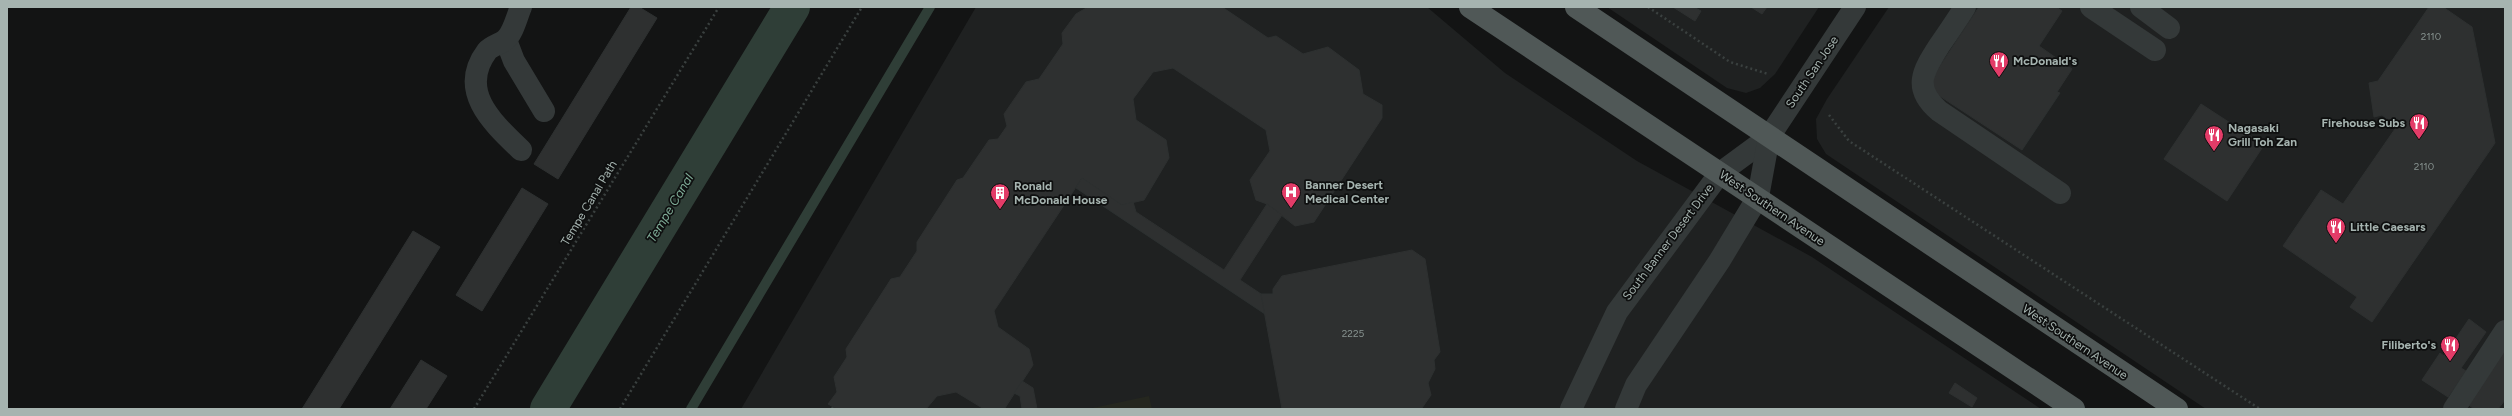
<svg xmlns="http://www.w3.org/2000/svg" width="2512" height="416" font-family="Figtree,sans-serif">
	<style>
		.built { fill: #1f2121 }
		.green { fill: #25271f }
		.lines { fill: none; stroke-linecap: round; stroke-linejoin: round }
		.stream { stroke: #2f3e37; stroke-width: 10 }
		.canal { stroke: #2f3e37; stroke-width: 36 }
		.building { fill: #2e3030; stroke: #2d3030 }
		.path { stroke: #3a403f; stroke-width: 2.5; stroke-dasharray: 2 3; stroke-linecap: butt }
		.minor { stroke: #343939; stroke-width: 22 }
		.major { stroke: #505857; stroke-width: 22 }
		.labels { text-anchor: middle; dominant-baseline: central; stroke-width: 3.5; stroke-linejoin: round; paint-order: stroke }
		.number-label { font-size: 10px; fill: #889390 }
		.poi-label { font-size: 12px; font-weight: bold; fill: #a6b4b0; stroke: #0e0f0f; text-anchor: start }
		.street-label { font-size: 12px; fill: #a6b4b0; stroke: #0e0f0f }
		.water-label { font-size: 13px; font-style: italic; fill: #7fac97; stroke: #0e0f0f }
	</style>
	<rect width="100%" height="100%" fill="#131414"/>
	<g class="built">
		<polygon points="976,7 1427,7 1505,73 1637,161 1812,257 2041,409 741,409"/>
		<polygon points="1607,7 1819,7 1775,74 1760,88 1746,93 1727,88"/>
		<polygon points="1889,7 2505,7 2505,409 2206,409 1826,154 1817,139 1816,119 1827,99"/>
	</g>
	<polygon class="green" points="1149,396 1152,409 1088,409"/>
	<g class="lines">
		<polyline class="stream" points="691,409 930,7"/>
		<polyline class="canal" points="548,409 792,7"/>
	</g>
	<g class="building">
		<polygon points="631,7 639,7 657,18 558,179 534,164"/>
		<polygon points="1088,7 1222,7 1268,38 1276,36 1303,54 1328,47 1359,70 1363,94 1382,105 1382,118 1314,222 1295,226 1267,204 1256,200 1250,180 1270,151 1266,130 1173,68 1153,72 1133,99 1136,120 1166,140 1169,158 1144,200 1122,205 1082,178 994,311 998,327 1029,349 1033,365 1005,408 984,409 956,392 937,396 926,409 837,409 828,404 837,392 834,377 847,357 846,349 891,279 900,277 917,251 917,242 957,180 963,178 989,140 998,139 1007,126 1004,114 1026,82 1039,79 1063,44 1062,33 1076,14"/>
		<polygon points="1673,7 1694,7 1701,11 1695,21"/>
		<polygon points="1751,7 1767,7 1762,14"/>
		<polygon points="1979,7 2056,7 2062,11 2039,46 2072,69 2057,92 2060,93 2022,150 1926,87"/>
		<polygon points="2429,7 2443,7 2472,27 2495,143 2372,322 2350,307 2357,297 2283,246 2321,190 2343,204 2397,126 2382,115 2374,117 2369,83 2378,81"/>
		<polygon points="2201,104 2264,145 2227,201 2164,159"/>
		<polygon points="1082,178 1122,205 1133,202 1136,212 1224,270 1267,204 1282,215 1240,280 1261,294 1265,314 1076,188"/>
		<polygon points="522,188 548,204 482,311 456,295"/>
		<polygon points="413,231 440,247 339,409 302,409"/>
		<polygon points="1412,250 1425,259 1440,352 1434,360 1435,369 1428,383 1431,395 1422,408 1282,409 1261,294 1273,294 1273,289 1282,276"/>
		<polygon points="2469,319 2486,332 2461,368 2466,371 2448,397 2422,380 2440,353 2444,356"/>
		<polygon points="2505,348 2505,400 2498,409 2474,409 2465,402"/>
		<polygon points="421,360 447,376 426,409 390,409"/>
		<polygon points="1022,381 1033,388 1037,409 1022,409 1020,396 1014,393"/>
		<polygon points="1955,383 1977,398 1972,407 1949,393"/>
	</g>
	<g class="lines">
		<g class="path">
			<polyline points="1648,7 1730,62 1768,74"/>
			<polyline points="1829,115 1849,141 2260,409"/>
			<polyline points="474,409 719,7"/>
			<polyline points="620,409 862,7"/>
			<polyline points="832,409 833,407"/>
		</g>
		<g class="minor">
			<path d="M1965,7C1957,20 1948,33 1939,46C1923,71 1912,88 1939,111L2060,193"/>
			<polyline points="2091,7 2155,50"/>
			<polyline points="2141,7 2169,28"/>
			<polyline points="506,40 514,61 544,111"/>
			<path d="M521,150C493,123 457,91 487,51C491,46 500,44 505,40C513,34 517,16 521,7"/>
			<polyline points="1571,409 1617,312 1720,173 1769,137 1855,7"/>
			<polyline points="1626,409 1636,385 1720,260 1758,197 1769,137"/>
			<polyline points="2454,409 2505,331"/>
		</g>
		<g class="major">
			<polyline points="1470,7 2074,409"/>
			<polyline points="1576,7 2177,409"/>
		</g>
	</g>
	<defs>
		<g id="restaurant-pin" transform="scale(1)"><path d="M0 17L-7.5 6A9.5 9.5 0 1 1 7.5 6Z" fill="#e33c68" stroke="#0e0f0f"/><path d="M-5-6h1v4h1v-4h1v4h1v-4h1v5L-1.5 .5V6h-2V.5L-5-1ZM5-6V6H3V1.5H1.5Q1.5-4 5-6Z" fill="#fff"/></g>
		<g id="hospital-pin" transform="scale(1)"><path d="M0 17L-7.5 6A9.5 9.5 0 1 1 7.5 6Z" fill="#e33c68" stroke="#0e0f0f"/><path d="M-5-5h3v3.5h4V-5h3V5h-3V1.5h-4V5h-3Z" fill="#fff"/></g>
		<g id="building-pin" transform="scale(1)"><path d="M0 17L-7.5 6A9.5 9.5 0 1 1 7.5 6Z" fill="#e33c68" stroke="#0e0f0f"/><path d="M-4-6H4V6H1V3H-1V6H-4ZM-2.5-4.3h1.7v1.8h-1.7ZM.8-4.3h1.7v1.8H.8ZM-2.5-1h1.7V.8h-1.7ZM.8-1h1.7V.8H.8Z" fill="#fff"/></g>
	</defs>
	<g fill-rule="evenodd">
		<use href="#restaurant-pin" x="1999" y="61"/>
		<use href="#restaurant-pin" x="2419" y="123"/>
		<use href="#restaurant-pin" x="2214" y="135"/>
		<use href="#hospital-pin" x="1291" y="192"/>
		<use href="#building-pin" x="1000" y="193"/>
		<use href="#restaurant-pin" x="2336" y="227"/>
		<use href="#restaurant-pin" x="2450" y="345"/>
	</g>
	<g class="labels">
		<g class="number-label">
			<text x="2431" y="36">2110</text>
			<text x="2424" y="166">2110</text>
			<text x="1353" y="333">2225</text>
		</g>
		<g class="poi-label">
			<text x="2013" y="61">McDonald's</text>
			<text x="2405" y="123" text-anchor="end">Firehouse Subs</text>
			<text x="2228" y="128">Nagasaki<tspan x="2228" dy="14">Grill Toh Zan</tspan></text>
			<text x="1305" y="185">Banner Desert<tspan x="1305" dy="14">Medical Center</tspan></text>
			<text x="1014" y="186">Ronald<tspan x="1014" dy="14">McDonald House</tspan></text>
			<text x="2350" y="227">Little Caesars</text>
			<text x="2436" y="345" text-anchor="end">Filiberto's</text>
		</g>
		<g class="street-label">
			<text transform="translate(1812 72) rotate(-56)">South San Jose</text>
			<text transform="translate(589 203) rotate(-59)">Tempe Canal Path</text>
			<text transform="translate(1772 208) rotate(34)">West Southern Avenue</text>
			<text transform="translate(1668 242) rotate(-53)">South Banner Desert Drive</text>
			<text transform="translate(2075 342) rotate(34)">West Southern Avenue</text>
		</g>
		<g class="water-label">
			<text transform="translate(670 208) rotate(-59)">Tempe Canal</text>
		</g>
	</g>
	<rect width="2512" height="416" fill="none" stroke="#a6b4b0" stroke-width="16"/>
</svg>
